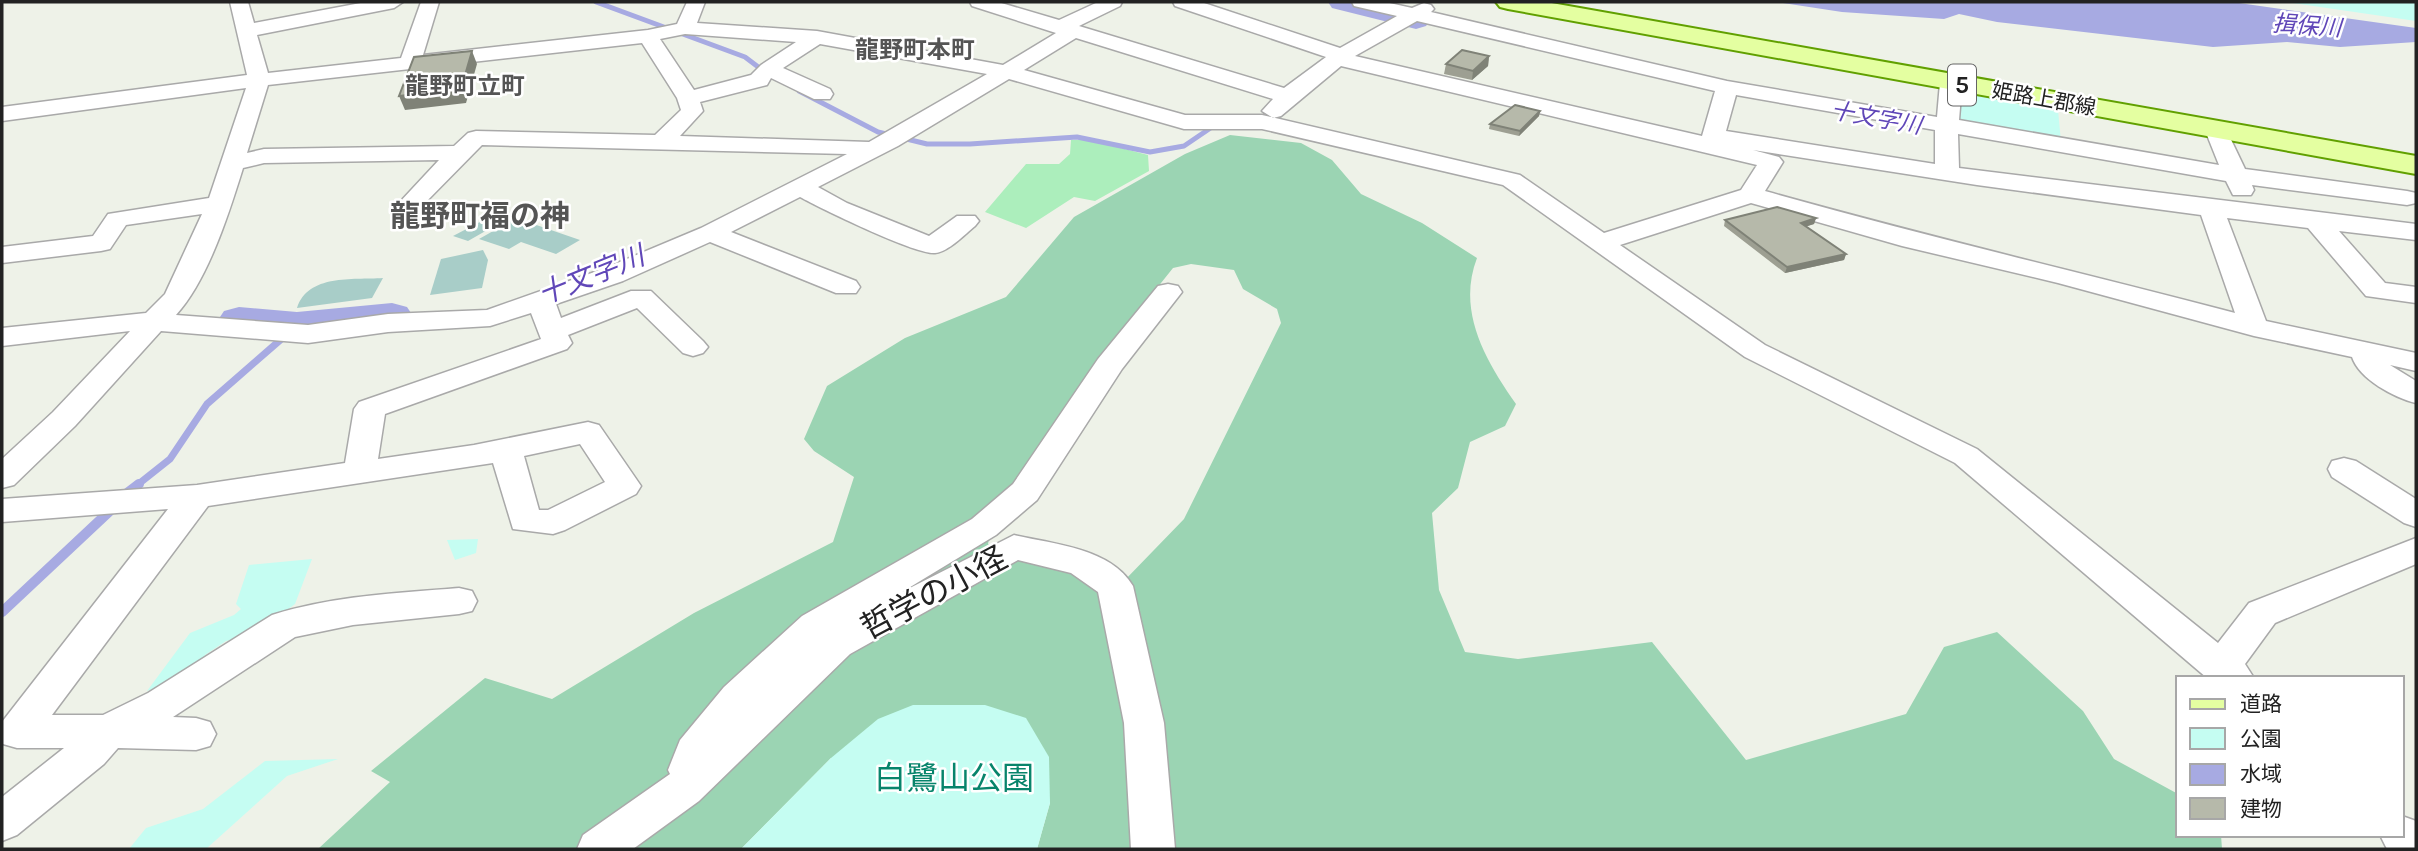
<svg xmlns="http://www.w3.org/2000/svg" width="2418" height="851" font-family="Karla,'Noto Sans JP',sans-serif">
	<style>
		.grass { fill: #aceebc }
		.forest { fill: #9bd4b3; fill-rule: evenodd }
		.cemetery { fill: #a8cdc8 }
		.park { fill: #c5fdf2 }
		.water { fill: #a7aae2 }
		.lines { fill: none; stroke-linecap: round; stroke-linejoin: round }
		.stream-far2 { stroke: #a7aae2; stroke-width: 5 }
		.stream-far1 { stroke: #a7aae2; stroke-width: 7 }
		.stream { stroke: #a7aae2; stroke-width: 10 }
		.river { fill: #a7aae2; fill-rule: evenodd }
		.minor-casing { stroke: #a9a9a9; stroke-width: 3 }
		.major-casing { stroke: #61a000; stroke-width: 4 }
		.minor { fill: #fff; fill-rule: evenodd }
		.major { fill: #e4ffa1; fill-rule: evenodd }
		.wall { fill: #9d9f92 }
		.shaded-wall { fill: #7f8277 }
		.building { fill: #b6b9aa; stroke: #7f8277; stroke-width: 2 }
		.labels { text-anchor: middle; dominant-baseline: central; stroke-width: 5; stroke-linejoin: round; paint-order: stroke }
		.far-street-label { font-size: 21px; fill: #222; stroke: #fff }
		.far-water-label { font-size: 23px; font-style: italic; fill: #6047b8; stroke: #fff }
		.far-quarter-label { font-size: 24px; font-weight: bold; fill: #555; stroke: #fff }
		.shield { fill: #fff; stroke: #646464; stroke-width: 2 }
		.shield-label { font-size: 24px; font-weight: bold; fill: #222 }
		.water-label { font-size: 28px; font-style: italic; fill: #6047b8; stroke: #fff }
		.quarter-label { font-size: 30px; font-weight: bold; fill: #555; stroke: #fff }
		.near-street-label { font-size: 32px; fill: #222; stroke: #fff }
		.near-park-label { font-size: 32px; fill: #07846b; stroke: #fff }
	</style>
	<rect width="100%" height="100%" fill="#eef2e8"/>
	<polygon class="grass" points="1071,140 1090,140 1148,155 1149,171 1095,201 1074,197 1026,228 985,212 1026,164 1059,164 1070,154"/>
	<path class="forest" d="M1230,135L1301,143L1332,160L1361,194L1422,223L1477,258C1457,310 1484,359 1516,404L1505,426L1470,442L1458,488L1432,513L1439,590L1465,652L1518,659L1652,642L1746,760L1906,714L1944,647L1997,632L2083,711L2114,759L2178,794V835H2221L2222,849H1037L1050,803L831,758L741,849H318L390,782L371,771L485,678L552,699L694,613L833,542L854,477L814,451L804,439L827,386L905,338L1006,297L1074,217L1185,154ZM1191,264L1234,270L1243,289L1277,309L1281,323L1184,519L1123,582L1111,569L1049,568L988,544L992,525L1161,283L1173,268Z"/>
	<g class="cemetery">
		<polygon points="497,213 510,217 468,241 453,236"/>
		<polygon points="516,218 580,240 556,254 521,242 509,249 479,239"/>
		<polygon points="483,250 488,260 482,288 430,295 441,259"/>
		<path d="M383,278L372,298L297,308C308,274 352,280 383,278Z"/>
	</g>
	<g class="park">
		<polygon points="2286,2 2416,2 2416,21"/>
		<polygon points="1960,93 2058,110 2061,142 1960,125"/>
		<polygon points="478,539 476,553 455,560 447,540"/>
		<polygon points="312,559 295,604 256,634 226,641 205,655 200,672 147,691 190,633 234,615 241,609 236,604 249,565"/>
		<polygon points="913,705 985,705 1026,718 1049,757 1050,803 1037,849 741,849 831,758 878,719"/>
		<polygon points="338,759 287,776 206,849 129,849 146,828 203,809 265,761"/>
	</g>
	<polygon class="water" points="1776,2 2232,2 2416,28 2416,42 2340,47 2287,42 2213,47 1997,22 1959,14 1944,19 1842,12"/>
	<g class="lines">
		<g class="stream-far2">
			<polyline points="596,2 745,57 766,73"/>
			<polyline points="799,91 878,132 927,144 970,144 1077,137 1150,152 1184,146 1212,127 1220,127"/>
		</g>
		<polyline class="stream-far1" points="136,486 170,459 207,404 286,335"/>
		<g class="stream">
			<polyline points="122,497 139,484"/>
			<polyline points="2,612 114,507"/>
		</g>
		<g class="river">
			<polygon points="1328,2 1377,2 1426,14 1431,20 1426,26 1416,29 1332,8"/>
			<path d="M392,303L407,307L413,316L407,325C352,339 279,343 224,329L218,320L224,311L239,307L297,312Z"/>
		</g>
		<g class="minor-casing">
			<g id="minor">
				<path d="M230,2H248L254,23L366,2H403L394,8L257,35L268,73L401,58L421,2H439L423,55L648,30L677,24L687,2H705L697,23L817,31L1003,65L1056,33L972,6L970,2H998L1059,20L1098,2H1122L1120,6L1079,26L1284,88L1326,57L1175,6L1173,2H1201L1340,48L1397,16L1354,6L1352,2H1385L1412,8L1424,3L1431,5L1434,9L1431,12L1727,81L1937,117L1940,83L1951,77L1962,83L1959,120L2219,165L2205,130L2216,123L2224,125L2245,169L2407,191L2416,193V203L2407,205L2252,185L2254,190L2251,195H2233L2226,181L1958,134L1959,168L2416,224V240L2339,231L2385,283L2416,287V303L2366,296L2308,228L2227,218L2266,321L2416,353V371L2390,365L2416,381V403C2395,398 2359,379 2352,357L2254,336L2058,283L1902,246L1751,203L1620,245L1765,345L1977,449L2218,643L2249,603L2416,538V564L2275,623L2245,664L2254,678H2207L1955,463L1745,357L1503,185L1262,129H1184L1009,79L898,146L818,187L847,203L929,236L957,216H975L979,221L975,226C964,235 948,252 935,253C916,255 820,208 800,197L731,232L856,281L860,287L856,293H836L710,242L623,281L556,304L561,318L631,291H651L703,341L708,347L703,353L693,356L683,353L637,308L568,335L572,343L567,349L385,414L378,459L474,445L588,422L599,425L641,486L636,494L565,530L553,534L513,529L493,463L208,506L52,715H103L148,693L272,615C332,596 396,593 459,588L472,591L477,601L472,611L459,614L353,625L295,637L173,717L196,718L210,722L216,734L210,746L196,750L118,748L104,764L17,835L2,841V797L64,748H17L3,744L2,722L168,509L2,522V499L197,485L345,463L354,409L359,402L541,339L531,313L490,326L388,332L308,343L161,331L75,426L14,485L2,488V459L53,412L130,331L2,346V328L146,313L165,294L202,214L126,225L110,249L101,251L2,263V247L93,236L108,214L209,198L246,88L2,121V107L247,75ZM1417,21L1715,91L1702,136L1355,56ZM685,34L796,42L761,65L751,75L694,90L660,39ZM1076,38L1273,99L1262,111L1273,118L1281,116L1341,66L1757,165L1741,190L1604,233L1520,175L1262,115H1185L1024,70ZM642,43L677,98L681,110L655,135L476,131L468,133L454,146L264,149L247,153L268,85ZM820,44L987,74L869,142L680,136L703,111L700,102L767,85L771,78L814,99H830L833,94L830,89L783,68ZM1736,95L1935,130V164L1726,131ZM482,145L847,154L701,228L603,269L487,310L388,314L308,325L176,315C208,280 229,213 243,168L264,163L439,160L398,204L401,209H419ZM1753,150L1977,185L2201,215L2235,313C2078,272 1921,235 1765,191L1783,162L1779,157ZM580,444L605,482L548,510H539L524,456Z"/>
				<path d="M1168,284L1178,286L1182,292L1122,369L1037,500L996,535L902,592L1014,535C1053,544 1111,548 1133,586L1164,723L1175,849H1131L1124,723L1098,592L1071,573L1018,560L850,654L699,801L633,849H577L583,835L670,774L668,770L680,740L724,687L802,616L972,519L1013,484L1098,359L1158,286Z"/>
				<polygon points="2344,458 2356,461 2416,499 2416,527 2404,523 2332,477 2328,469 2332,461"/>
				<polygon points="2402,816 2416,821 2416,849 2387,849 2380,835 2402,835"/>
			</g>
		</g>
		<g class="major-casing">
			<polygon id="major" points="1496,2 1546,2 2416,156 2416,174 1508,9 1500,7"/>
		</g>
		<use href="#minor" class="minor"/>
		<use href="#major" class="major"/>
	</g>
	<g class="wall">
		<polygon points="1489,56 1488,66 1472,80 1444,74 1446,64"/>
		<polygon points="1540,111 1539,116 1519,136 1489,129 1490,124"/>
		<polygon points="1816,218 1814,224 1806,226 1846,254 1844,260 1785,273 1724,226 1725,220"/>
	</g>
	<g class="shaded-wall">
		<polygon points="472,51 477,64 466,103 405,110 399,96"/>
		<polygon points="1489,56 1488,66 1472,80 1473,71"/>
		<polygon points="1540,111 1539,116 1519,136 1520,131"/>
		<polygon points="1816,218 1814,224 1799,229 1801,223"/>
		<polygon points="1846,254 1844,260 1785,273 1787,267"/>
	</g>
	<g class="building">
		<polygon points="1462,50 1489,56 1473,71 1446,64"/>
		<polygon points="472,51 461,89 399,96 414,57"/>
		<polygon points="1515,105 1540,111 1520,131 1490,124"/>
		<polygon points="1777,207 1816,218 1801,223 1846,254 1787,267 1725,220"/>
	</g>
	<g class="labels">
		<g class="far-street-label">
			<text transform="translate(2044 99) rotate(10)">姫路上郡線</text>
		</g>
		<g class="far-water-label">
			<text transform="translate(2307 26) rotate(4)">揖保川</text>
			<text transform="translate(1876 118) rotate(10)">十文字川</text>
		</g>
		<g class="far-quarter-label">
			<text x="915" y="50">龍野町本町</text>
			<text x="465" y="86">龍野町立町</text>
		</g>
		<rect class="shield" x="1948" y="64.5" width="28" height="41" rx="5"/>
		<g class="shield-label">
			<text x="1962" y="85">5</text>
		</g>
		<g class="water-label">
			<text transform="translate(591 275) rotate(-22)">十文字川</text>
		</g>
		<g class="quarter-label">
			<text x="480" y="216">龍野町福の神</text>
		</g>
		<g class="near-street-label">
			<text transform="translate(934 593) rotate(-28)">哲学の小径</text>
		</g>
		<g class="near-park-label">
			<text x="954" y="778">白鷺山公園</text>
		</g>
	</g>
	<rect width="2418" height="851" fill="none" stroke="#222222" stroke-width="7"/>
	<rect x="2176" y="676" width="228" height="161" fill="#ffffff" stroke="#a7a7a7" stroke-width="2"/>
	<rect x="2190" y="699" width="35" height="10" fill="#e4ffa1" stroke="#a7a7a7" stroke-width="2"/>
	<text x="2240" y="711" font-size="21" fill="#222222">道路</text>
	<rect x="2190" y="728" width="35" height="21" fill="#c5fdf2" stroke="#a7a7a7" stroke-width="2"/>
	<text x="2240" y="746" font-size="21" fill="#222222">公園</text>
	<rect x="2190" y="764" width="35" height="21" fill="#a7aae2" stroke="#a7a7a7" stroke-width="2"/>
	<text x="2240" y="781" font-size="21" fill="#222222">水域</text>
	<rect x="2190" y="798" width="35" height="21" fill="#b6b9aa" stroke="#a7a7a7" stroke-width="2"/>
	<text x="2240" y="816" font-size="21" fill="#222222">建物</text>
</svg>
